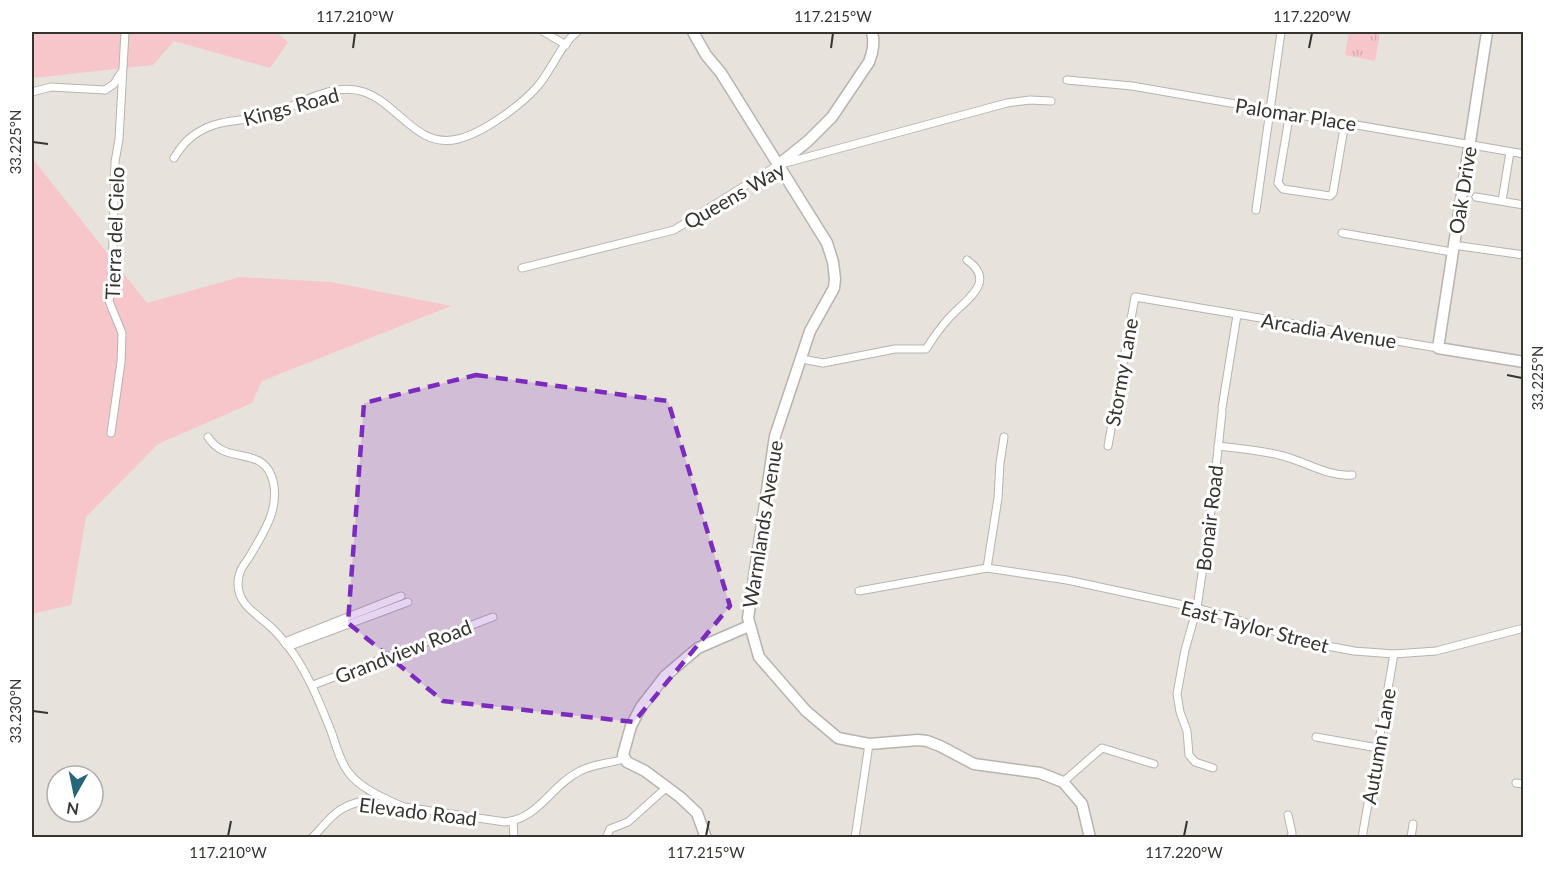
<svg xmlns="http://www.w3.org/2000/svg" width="1555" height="869" font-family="Lato,sans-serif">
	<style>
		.grass { fill: #f6c6cb }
		.park { fill: url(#park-tufts) }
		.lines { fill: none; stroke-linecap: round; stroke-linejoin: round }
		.street-casing { stroke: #b8b3ae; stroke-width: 9 }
		.secondary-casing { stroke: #b8b3ae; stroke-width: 13 }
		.street { stroke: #fff; stroke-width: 7 }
		.secondary { stroke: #fff; stroke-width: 10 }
		.marked { fill: #7b2cbf; fill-opacity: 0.2; stroke: #7b2cbf; stroke-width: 4.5; stroke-dasharray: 12 8; stroke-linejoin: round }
		.ticks { fill: none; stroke: #353431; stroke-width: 2 }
		.labels { text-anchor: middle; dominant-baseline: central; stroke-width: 6; stroke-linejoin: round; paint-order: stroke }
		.street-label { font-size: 20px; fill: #353431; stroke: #fff }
		.neatline { fill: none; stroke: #353431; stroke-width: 2 }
		.ticks-label { font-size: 15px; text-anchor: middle; fill: #353431 }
	</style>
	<defs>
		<pattern id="park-tufts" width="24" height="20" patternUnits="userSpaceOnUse" patternTransform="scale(1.5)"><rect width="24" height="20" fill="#f6c6cb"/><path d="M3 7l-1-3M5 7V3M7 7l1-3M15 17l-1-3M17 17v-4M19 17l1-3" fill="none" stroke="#d4abaf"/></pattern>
	</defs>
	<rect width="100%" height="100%" fill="#e7e2dc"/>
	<g class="grass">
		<polygon points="32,32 276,32 288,42 270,68 174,41 153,65 32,78"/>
		<polygon points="32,158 147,303 240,277 331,282 451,306 262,381 252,403 158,444 86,517 71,605 32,614"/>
	</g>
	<polygon class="park" points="1349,32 1380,32 1375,61 1345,55"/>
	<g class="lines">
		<g class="street-casing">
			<g id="street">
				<polyline points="544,32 566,45"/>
				<polyline points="1067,80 1132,86 1524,154"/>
				<polyline points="32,92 51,87 105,90 114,84 121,73"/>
				<polyline points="1290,112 1278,183 1283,189 1330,196 1333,193 1345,122"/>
				<path d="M174,158C182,145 189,137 202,130C222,119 247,121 269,115C298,106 332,81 364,92C399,104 416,149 458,139C483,133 520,106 537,87C552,70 560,45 577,32"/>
				<polyline points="1476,197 1524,205"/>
				<polyline points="1502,201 1510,152"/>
				<polyline points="1256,210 1281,32"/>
				<polyline points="1342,233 1452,252"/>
				<polyline points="1453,245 1524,255"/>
				<polyline points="522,268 674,230 778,165 1007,103 1030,100 1051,101"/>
				<path d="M802,359L823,363L895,349H926C933,338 940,328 949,318C965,300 998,282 967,260"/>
				<polyline points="1222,408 1237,315"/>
				<polyline points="111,433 121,362 122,333 109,301 112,277 115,162 119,139 125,32"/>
				<path d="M208,437C225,465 259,446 271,475C283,505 263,534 248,559C242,567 238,573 238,584C238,606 259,615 273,629C280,636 287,645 293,653C310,678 320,704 331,731C336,745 340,762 349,773C362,790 385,798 403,807"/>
				<polyline points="1108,446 1135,297 1438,348"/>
				<path d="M1218,446C1238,448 1259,450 1279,455C1303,460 1327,477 1352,475"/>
				<polyline points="987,568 998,498 1000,463 1004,437"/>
				<polyline points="859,591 987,568 1067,580 1197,608 1317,644 1354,651 1394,654 1436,651 1524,628"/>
				<polyline points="286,644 290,646 408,602"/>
				<polyline points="286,644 287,641 401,596"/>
				<polyline points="313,685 493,617"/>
				<polyline points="1316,737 1378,748"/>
				<polyline points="1213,768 1195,762 1189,755 1187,731 1180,712 1177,694 1185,650 1197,608 1212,504 1222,412"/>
				<polyline points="1063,782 1102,748 1154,764"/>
				<polyline points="1516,783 1524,784"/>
				<polyline points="1288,815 1292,833 1291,838"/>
				<polyline points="513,821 514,838"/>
				<path d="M312,838C330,819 337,806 364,801L505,822C540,818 550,786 580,771C592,764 611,763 625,759"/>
				<polyline points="606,838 610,829 628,822 667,787"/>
				<polyline points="855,838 869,744"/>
				<polyline points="1362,838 1394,654"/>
				<polyline points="1411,838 1413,824"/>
			</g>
		</g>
		<g class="secondary-casing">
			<g id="secondary">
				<polyline points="693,32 706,55 721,73 827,243 833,262 835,279 834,288 810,331 775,436 748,618 759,657 806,711 838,738 869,744 918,740 927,741 940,746 974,764 1040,773 1063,782 1082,804 1090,838"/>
				<polyline points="1487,32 1438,348 1524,362"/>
				<path d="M778,165L808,141L832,117L869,62C873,52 875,42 872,32"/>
				<polyline points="706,838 697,813 680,797 645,771 627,762 623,755 631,726 641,707 665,676 698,648 749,626"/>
			</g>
		</g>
		<use href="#street" class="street"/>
		<use href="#secondary" class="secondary"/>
	</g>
	<path class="marked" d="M476,375L668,401L730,606L634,722L443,701L348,623L364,403Z"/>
	<path class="ticks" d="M353,48L355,33M831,48L833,33M1309,48L1312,33M33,142L48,144M1507,375L1522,378M33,711L48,713M228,836L231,821M706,836L709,821M1184,836L1187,821"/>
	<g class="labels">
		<g class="street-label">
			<text transform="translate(291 106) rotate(-15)">Kings Road</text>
			<text transform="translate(1296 114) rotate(9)">Palomar Place</text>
			<text transform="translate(1462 190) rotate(-81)">Oak Drive</text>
			<text transform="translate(734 195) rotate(-30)">Queens Way</text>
			<text transform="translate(114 233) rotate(-88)">Tierra del Cielo</text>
			<text transform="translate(1329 330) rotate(9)">Arcadia Avenue</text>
			<text transform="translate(1121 372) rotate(-80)">Stormy Lane</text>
			<text transform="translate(1209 518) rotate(-83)">Bonair Road</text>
			<text transform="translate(762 524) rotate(-81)">Warmlands Avenue</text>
			<text transform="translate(1255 626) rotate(15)">East Taylor Street</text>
			<text transform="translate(403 651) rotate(-21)">Grandview Road</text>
			<text transform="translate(1378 746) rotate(-80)">Autumn Lane</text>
			<text transform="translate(418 811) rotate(7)">Elevado Road</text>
		</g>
	</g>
	<rect width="1555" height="869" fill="none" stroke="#ffffff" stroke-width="66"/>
	<g transform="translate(75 794) rotate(189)"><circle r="28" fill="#ffffff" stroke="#aeaead" stroke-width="1.5"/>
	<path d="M0-4.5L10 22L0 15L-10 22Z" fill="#26667b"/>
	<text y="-9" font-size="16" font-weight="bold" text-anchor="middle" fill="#353431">N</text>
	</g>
	<rect x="33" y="33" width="1489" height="803" class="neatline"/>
	<g class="ticks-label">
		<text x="355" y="22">117.210°W</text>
		<text x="833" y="22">117.215°W</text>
		<text x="1312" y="22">117.220°W</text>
		<text transform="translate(16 142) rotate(-90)" y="5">33.225°N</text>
		<text transform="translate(1538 378) rotate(-90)" y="5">33.225°N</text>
		<text transform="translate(16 711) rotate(-90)" y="5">33.230°N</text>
		<text x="228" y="858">117.210°W</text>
		<text x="706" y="858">117.215°W</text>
		<text x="1184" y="858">117.220°W</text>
	</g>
</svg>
